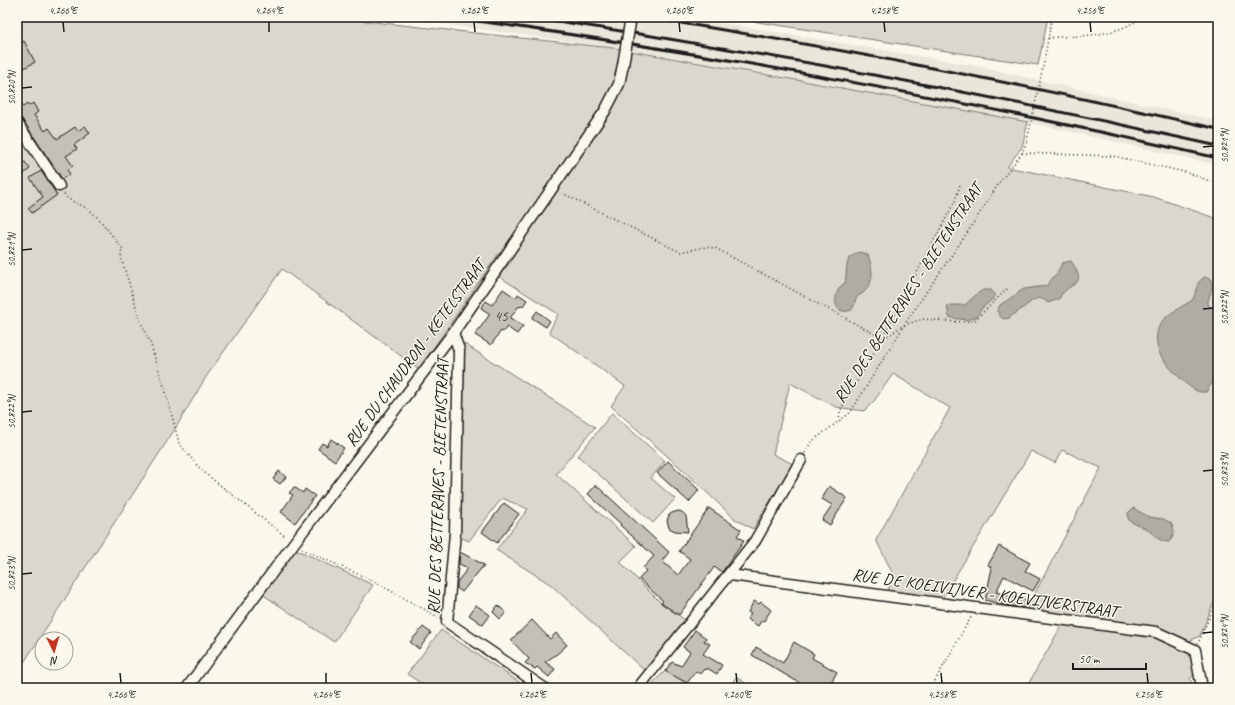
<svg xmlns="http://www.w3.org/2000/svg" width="1235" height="705" font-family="Caveat,sans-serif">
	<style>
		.built { fill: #eae6dc }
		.green { fill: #dad7ce; stroke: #7b7a75 }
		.water { fill: #afaca5; stroke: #74726e }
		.building { fill: #c3c0b8; stroke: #1c1c1c }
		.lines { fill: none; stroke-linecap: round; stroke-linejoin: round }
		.minor-casing { stroke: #1c1c1c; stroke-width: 13 }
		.path { stroke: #1c1c1c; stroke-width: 1.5; stroke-dasharray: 1 3; stroke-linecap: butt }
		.minor { stroke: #fbf7ec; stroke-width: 10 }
		.rail { stroke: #1c1c1c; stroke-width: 3 }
		.minor-bridge-casing { stroke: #1c1c1c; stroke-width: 13; stroke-linecap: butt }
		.path-bridge { stroke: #1c1c1c; stroke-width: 1.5; stroke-dasharray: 1 3; stroke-linecap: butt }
		.minor-bridge { stroke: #fbf7ec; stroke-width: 10 }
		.ticks { fill: none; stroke: #1c1c1c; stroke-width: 1.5 }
		.labels { text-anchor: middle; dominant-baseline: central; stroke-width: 3; stroke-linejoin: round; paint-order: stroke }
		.number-label { font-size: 15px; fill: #464543 }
		.street-label { font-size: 17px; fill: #1c1c1c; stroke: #fbf7ec }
		.neatline { fill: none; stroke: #1c1c1c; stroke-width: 1.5 }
		.ticks-label { font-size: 10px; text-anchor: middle; fill: #1c1c1c }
	</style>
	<rect width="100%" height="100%" fill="#fbf7ec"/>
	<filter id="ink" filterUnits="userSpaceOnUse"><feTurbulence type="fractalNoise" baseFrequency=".025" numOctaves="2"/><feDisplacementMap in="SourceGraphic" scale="8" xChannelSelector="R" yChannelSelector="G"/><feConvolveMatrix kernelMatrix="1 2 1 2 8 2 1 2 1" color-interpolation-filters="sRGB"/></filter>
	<g filter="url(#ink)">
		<polygon class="built" points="391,17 686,17 972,65 1218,121 1218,165 1041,125 820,83 617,48"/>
		<g class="green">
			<polygon points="17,17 328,17 613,48 814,83 1028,122 1022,147 1007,167 1154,197 1218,219 1218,592 1200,636 1189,641 1175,637 1025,612 1101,468 1062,450 1055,463 1031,451 941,600 887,592 894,576 876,540 950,408 893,374 874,401 864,411 836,407 790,383 773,454 793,464 753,529 735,519 683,470 611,406 625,386 549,332 558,314 498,276 512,261 499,253 419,369 282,269 206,377 175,429 17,673"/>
			<polygon points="725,17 1048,17 1038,65"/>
			<polygon points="463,343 595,427 556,474 636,546 620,562 661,603 685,620 646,672 550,584 496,550 528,509 502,498 469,541 458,536 460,386"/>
			<polygon points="612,413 665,461 651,478 675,499 653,523 578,456"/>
			<polygon points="295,549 373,585 334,642 262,594"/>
			<polygon points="1063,623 1150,635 1186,649 1192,657 1196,671 1190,679 1194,688 1026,688"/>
			<polygon points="441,630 528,688 428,688 407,674"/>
			<polygon points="665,671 696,688 648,688"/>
			<polygon points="736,677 753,688 729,688"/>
		</g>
		<g class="water">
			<path d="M860,252L868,255C873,269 875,282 863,293C860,295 857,296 856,299C854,304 854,311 848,311C830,314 834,288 845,283C848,269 843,257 860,252Z"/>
			<path d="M1071,261C1090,290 1068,279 1059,299L1048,303C1037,293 1033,301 1023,308C1018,312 1014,314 1009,318L1003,319L1000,316L997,311L1000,305L1024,289L1046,286L1057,273L1062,263Z"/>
			<path d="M1205,277L1210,279C1216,287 1207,296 1208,305L1218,312V374L1206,392C1205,392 1201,392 1200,392C1189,390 1165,364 1160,354C1156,346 1155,333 1160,324C1165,316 1176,310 1184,305C1186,304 1190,302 1192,300C1198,293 1194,282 1205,277Z"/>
			<path d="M983,290H991L996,295C992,300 987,304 982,308C980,311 979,314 977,316C970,322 956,319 949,317L947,306L955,305H965L977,294Z"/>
			<path d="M1133,508L1149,517L1163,519L1171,523C1175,531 1175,535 1169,542C1155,541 1155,533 1144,528C1137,523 1135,526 1128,519V513Z"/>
		</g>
		<g class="building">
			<polygon points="24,41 35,62 17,72 17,45"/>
			<polygon points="17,98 23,107 27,104 29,106 33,103 38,112 34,115 45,131 49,128 57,139 75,127 78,131 85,126 90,133 74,145 77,149 66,156 73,166 67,170 70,174 62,179 22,119 17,114"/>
			<polygon points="25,162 30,169 22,175 17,167"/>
			<polygon points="41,171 57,195 32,213 28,208 43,197 30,178"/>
			<polygon points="503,289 516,298 518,294 527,300 523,306 518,307 510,318 523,326 517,334 507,327 503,332 501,331 491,345 475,335 490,314 481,308 486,301 492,305"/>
			<polygon points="537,311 550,321 546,327 532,318"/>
			<polygon points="331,439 344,448 335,461 318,449 322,443 327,446"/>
			<polygon points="668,461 699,490 689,502 657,473"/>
			<polygon points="279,471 286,477 280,484 273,479"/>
			<polygon points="596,485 669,552 662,561 678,575 690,559 679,551 709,508 741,530 737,536 744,541 722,572 714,567 710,573 679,615 661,603 663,601 639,579 646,571 643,568 654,556 620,525 621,524 588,494"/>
			<polygon points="829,486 847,498 830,525 822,520 832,505 822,499"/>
			<polygon points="294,487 303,493 305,489 315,496 295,523 281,512 293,495 289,493"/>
			<polygon points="504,503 519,514 497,543 482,532"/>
			<polygon points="678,511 682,512 686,516 688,532 675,531 669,528 668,524 667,521 669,515 672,513"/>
			<polygon points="999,546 1030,563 1025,571 1040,579 1033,591 1004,576 996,592 1028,600 1024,608 1005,605 985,600 992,568 988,565"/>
			<polygon points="460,552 484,565 462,592 457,588 457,582 468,568 459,564"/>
			<polygon points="754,601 759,604 761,602 771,610 764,621 762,620 758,626 747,619 751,614 748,612"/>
			<polygon points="476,605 490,615 483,625 469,615"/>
			<polygon points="498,605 506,613 500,619 493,612"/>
			<polygon points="532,620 550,639 556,633 567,645 557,654 545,662 555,669 549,677 537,667 535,669 525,663 529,659 511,640"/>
			<polygon points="423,627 431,633 419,649 410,642"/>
			<polygon points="695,630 706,638 704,641 710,644 703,654 722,665 717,674 707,668 705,670 704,669 700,674 696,671 687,683 665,671 672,662 681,666 690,652 683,647"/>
			<polygon points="794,642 814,654 812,658 837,672 828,688 808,688 752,655 756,647 783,663"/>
		</g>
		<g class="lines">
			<g class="minor-casing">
				<g id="minor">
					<polyline points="17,123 59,186"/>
					<polyline points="453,333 459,350 455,533 447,622 544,688"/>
					<polyline points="730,575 1156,632 1195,650 1202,688"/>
					<polyline points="187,688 294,543 453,333 605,111 619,84 623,65"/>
					<polyline points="638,688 755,541 801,460"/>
				</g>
			</g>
			<g class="path">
				<polyline points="1215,17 1218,18"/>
				<path d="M1048,38C1080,35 1115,38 1142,17"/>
				<polyline points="1043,67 1052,17"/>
				<polyline points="1022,153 1113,156 1185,172 1218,184"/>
				<polyline points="562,193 680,252 706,247 715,248 882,338 955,201 960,185"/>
				<path d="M64,194C70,203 79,203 88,209C101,219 111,235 122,248L121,257L140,320L150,342L166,393L179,443L201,470L286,537"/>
				<polyline points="839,421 840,411 882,338 889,335 904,325 923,319 958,322 974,321 1008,288"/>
				<polyline points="805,453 811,442 850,413 910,316 969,230 999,183 1022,153 1027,141"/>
				<polyline points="302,549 373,581 438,617"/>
				<polyline points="1199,641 1218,598"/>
				<polyline points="931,688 971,617"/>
			</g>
			<use href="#minor" class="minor"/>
			<g class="rail">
				<path d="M448,17C707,52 964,100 1218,158"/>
				<path d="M532,17C762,52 991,95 1218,146"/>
				<path d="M643,17C836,47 1028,85 1218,129"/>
			</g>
			<g class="minor-bridge-casing">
				<polyline id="minor-bridge" points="623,65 631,17"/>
			</g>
			<polyline class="path-bridge" points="1027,141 1043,67"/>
			<use href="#minor-bridge" class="minor-bridge"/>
		</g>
	</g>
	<path class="ticks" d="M63,22L64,32M269,22V32M474,22L475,32M679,22L680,32M884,22L885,32M1090,22L1091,32M22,88L32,87M1203,147L1213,146M22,250L32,249M1203,309L1213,308M22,412L32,411M1203,471L1213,470M22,574L32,573M1203,633L1213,632M120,673L121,683M326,673V683M531,673L532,683M736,673L737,683M941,673L942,683M1147,673L1148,683"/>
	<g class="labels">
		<g class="number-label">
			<text x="501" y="316">45</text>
		</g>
		<g class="street-label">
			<text transform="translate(908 293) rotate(-57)">RUE DES BETTERAVES - BIETENSTRAAT</text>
			<text transform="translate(415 353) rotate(-54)">RUE DU CHAUDRON - KETELSTRAAT</text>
			<text transform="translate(438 486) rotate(-88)">RUE DES BETTERAVES - BIETENSTRAAT</text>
			<text transform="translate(985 593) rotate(8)">RUE DE KOEIVIJVER - KOEVIJVERSTRAAT</text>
		</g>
	</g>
	<rect width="1235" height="705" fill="none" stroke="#fbf7ec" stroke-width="44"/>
	<g transform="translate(54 651) rotate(175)"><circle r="19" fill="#fbf7ec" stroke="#a29f99"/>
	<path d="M0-3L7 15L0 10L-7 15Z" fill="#c8321e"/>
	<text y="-6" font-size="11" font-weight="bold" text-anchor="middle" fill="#1c1c1c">N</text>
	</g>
	<path d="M1073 663v6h73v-6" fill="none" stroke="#1c1c1c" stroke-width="2"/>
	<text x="1079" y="663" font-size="12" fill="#1c1c1c" stroke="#fbf7ec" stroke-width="3" paint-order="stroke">50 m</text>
	<rect x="22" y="22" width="1191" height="661" class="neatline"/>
	<g class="ticks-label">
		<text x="63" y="14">4.266°E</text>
		<text x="269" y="14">4.264°E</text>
		<text x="474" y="14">4.262°E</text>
		<text x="679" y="14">4.260°E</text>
		<text x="884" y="14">4.258°E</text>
		<text x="1090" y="14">4.256°E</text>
		<text transform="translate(11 88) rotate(-90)" y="4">50.820°N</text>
		<text transform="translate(1224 146) rotate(-90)" y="4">50.821°N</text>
		<text transform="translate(11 250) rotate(-90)" y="4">50.821°N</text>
		<text transform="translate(1224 308) rotate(-90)" y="4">50.822°N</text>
		<text transform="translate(11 412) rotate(-90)" y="4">50.822°N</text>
		<text transform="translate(1224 470) rotate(-90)" y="4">50.823°N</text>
		<text transform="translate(11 574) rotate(-90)" y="4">50.823°N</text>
		<text transform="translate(1224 632) rotate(-90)" y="4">50.824°N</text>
		<text x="121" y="698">4.266°E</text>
		<text x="326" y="698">4.264°E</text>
		<text x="532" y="698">4.262°E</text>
		<text x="737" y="698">4.260°E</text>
		<text x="942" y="698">4.258°E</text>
		<text x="1148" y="698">4.256°E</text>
	</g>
</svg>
